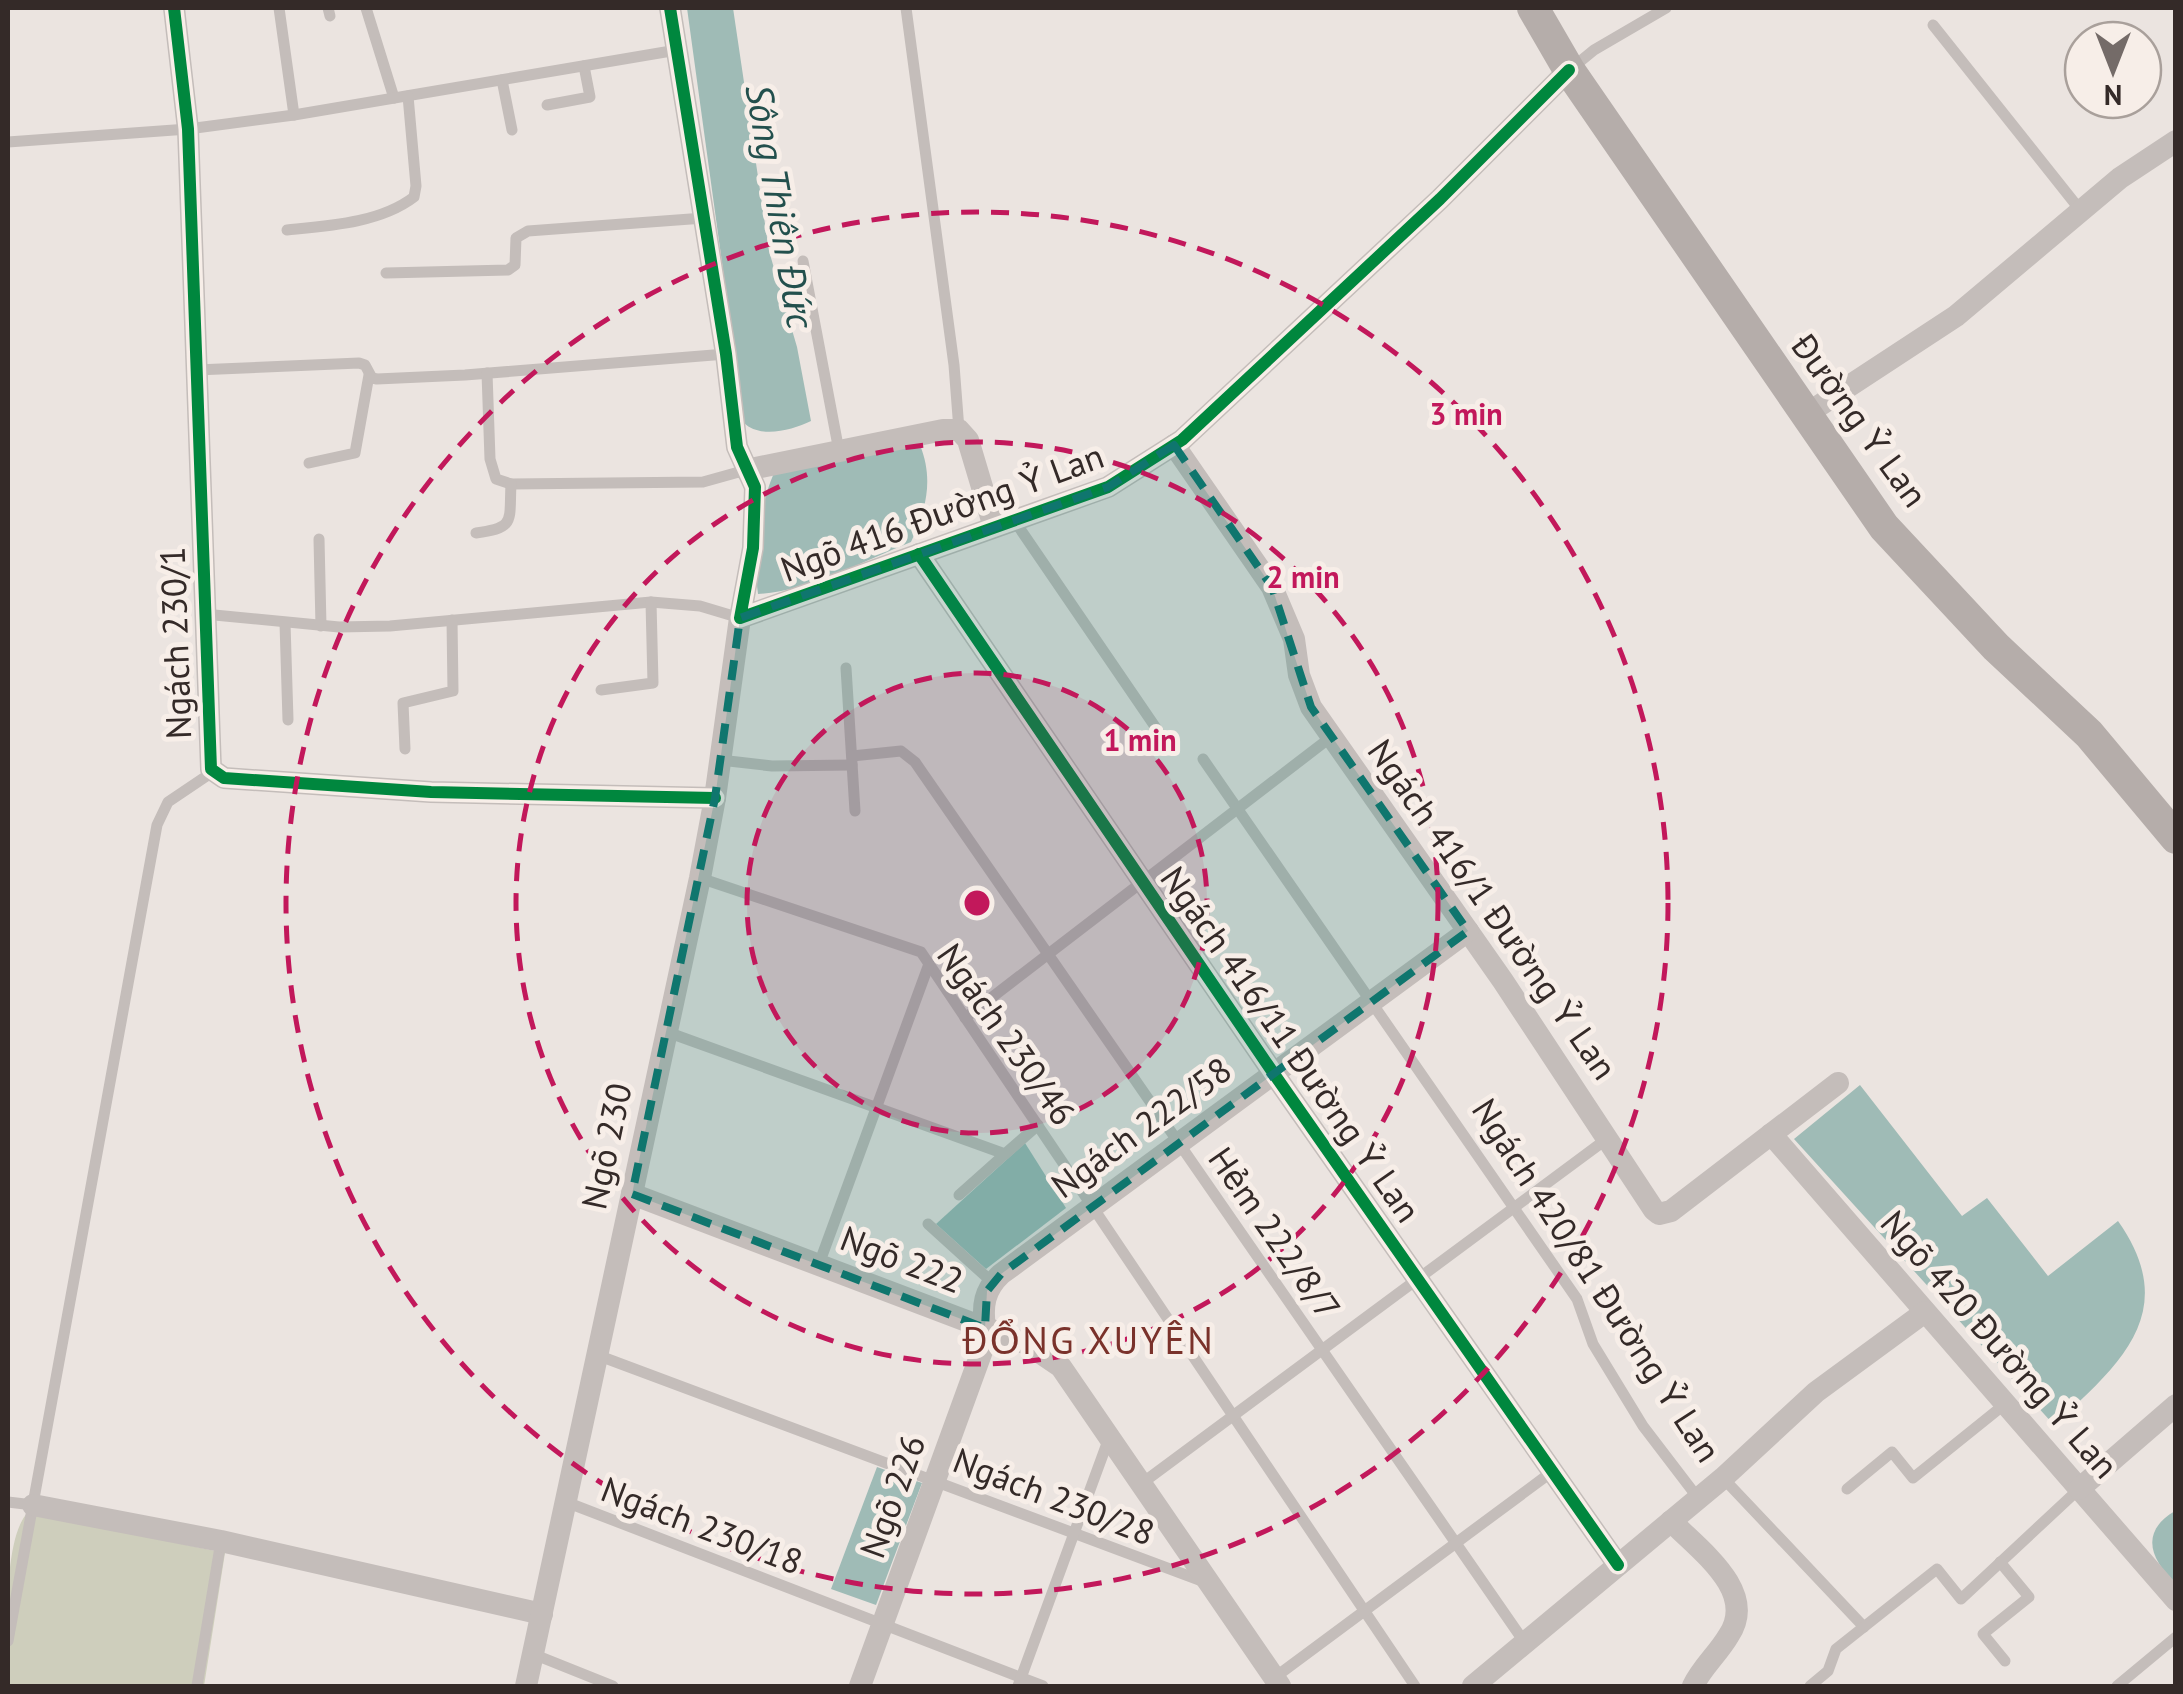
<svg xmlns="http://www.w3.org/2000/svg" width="2183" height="1694" font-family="'PT Sans',sans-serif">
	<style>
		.green { fill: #cecebc }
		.water { fill: #9fbbb6 }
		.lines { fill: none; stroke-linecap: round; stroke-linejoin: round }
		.lane { stroke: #c4bdba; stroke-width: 11 }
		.street { stroke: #c4bdba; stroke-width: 22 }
		.secondary { stroke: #b5adaa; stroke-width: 32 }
		.cycleway-casing { stroke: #f7eee8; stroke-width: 19 }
		.cycleway { stroke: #00873e; stroke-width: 12 }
		.marked { fill: #0f766e; fill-opacity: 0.2; stroke: #0f766e; stroke-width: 8; stroke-dasharray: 20 12; stroke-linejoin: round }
		.ring { fill: none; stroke: #c2185b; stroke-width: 5; stroke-dasharray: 18 12 }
		.labels { text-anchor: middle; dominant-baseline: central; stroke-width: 10; stroke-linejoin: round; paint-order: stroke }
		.street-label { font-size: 35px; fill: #342a28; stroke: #f7eee8 }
		.water-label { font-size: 38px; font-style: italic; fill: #23504d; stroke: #f7eee8 }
		.neighbourhood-label { font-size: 38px; letter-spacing: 2.5px; fill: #7a322b; stroke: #f7eee8 }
		.centre { fill: #c2185b; stroke: #f7eee8; stroke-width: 5 }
		.ring-label { font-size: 30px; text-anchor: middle; font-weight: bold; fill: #c2185b; stroke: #f7eee8; stroke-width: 10; stroke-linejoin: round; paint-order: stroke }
	</style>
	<rect width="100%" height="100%" fill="#ebe4e0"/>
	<path class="green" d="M28,1512L225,1553L204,1686H8C8,1646 1,1541 28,1512Z"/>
	<g class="water">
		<path d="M687,8H733L769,251L797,347L811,421C792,430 761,439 744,423Z"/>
		<path d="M920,445C934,480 926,510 911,542C866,560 806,592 758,594C753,557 759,507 774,473Z"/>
		<path d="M1860,1085L1962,1216L1987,1198L2048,1276L2118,1221C2182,1312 2120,1364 2054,1425L1794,1139Z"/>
		<polygon points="1025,1143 1066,1208 986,1269 936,1224"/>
		<polygon points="877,1467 922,1483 876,1605 831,1589"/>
		<path d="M2175,1511V1583C2151,1560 2139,1532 2175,1511Z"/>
	</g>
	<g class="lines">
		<g class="lane">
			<polyline points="279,8 294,115"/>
			<polyline points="328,8 330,16"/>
			<polyline points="366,8 394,98"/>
			<polyline points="906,8 954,365 959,430"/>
			<polyline points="1933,25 2081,211"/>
			<polyline points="1572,68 1594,50 1666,8"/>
			<polyline points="502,80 512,130"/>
			<polyline points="547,105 590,97 584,66"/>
			<polyline points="8,142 188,129 294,115 677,50"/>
			<path d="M287,230C328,226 380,223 414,197L416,186L408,96"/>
			<polyline points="803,261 839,451"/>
			<polyline points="386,273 508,270 515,265 516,238 528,231 704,218"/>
			<polyline points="196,370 359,363 365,365 372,378 377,379 465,375 726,354"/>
			<polyline points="487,373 490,459 496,479 511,484 703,482 746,470"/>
			<polyline points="309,463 355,453 369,375"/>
			<polyline points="1014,520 1169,747"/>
			<path d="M476,533C516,528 509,521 511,484"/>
			<polyline points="319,539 321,626"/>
			<polyline points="204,614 339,627 390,626 651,602 700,606 740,618"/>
			<polyline points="285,623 288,720"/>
			<polyline points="846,668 855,811"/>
			<polyline points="601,690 653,683 651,602"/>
			<polyline points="405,749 403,703 453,691 452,620"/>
			<polyline points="852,756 901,751 915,762 1525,1643"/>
			<polyline points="1203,759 1577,1299 1593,1344 1643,1426 1698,1498"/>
			<polyline points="720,760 772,766 852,765"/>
			<polyline points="700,878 921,952 1415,1686"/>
			<polyline points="965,1018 1331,737"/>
			<polyline points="667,1032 1005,1154 1038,1125"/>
			<polyline points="959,1195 1005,1154"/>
			<polyline points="928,1224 992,1282"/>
			<polyline points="819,1264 929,964"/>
			<polyline points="597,1355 1202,1581"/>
			<polyline points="1723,1478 1864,1627"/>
			<polyline points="1141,1484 1608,1138"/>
			<polyline points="1847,1489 1892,1452 1913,1478 2005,1404"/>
			<polyline points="8,1502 33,1505"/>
			<polyline points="566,1502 1043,1686"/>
			<polyline points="2000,1562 2029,1597 1983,1634 2005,1661"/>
			<polyline points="8,1641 157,825 168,802 214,771"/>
			<polyline points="533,1654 613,1686"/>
			<polyline points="1274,1678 1553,1471"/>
			<polyline points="197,1686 221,1541"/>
			<polyline points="1018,1686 1109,1438"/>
			<polyline points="1810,1686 1828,1671 1836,1649 1937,1569 1961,1599 2079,1489"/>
			<polyline points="2117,1686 2176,1637"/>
		</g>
		<g class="street">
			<polyline points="174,8 188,129 211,769 224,778 431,792 715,798"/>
			<polyline points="670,8 726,354 737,447 755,487 753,548 740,618 1108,487 1182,440 1440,199 1569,70"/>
			<polyline points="1805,415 1956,316 2120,178 2176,141"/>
			<polyline points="1174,445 1272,587 1294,639 1299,675 1311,707 1503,981 1654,1210 1659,1214 1671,1211 1838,1083"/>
			<polyline points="746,470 943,430 959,430 968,440 994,527"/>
			<polyline points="919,554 1274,1074 1618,1565"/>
			<polyline points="1771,1134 2176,1600"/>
			<polyline points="632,1194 1027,1344 1061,1367 1280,1686"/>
			<path d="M985,1328C982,1306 984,1290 1001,1274L1468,931"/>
			<polyline points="2079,1489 2176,1405"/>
			<polyline points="33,1505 221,1541 542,1614"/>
			<path d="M1671,1521C1699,1550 1758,1591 1729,1635C1718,1654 1702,1667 1693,1686"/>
			<polyline points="526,1686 700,878 715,798 740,618"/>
			<polyline points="860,1686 990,1329"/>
			<polyline points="1473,1686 1723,1478 1816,1392 1925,1312"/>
		</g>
		<polyline class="secondary" points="1533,8 1569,70 1884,527 1996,647 2089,734 2176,838"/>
		<g class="cycleway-casing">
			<g id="cycleway">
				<polyline points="174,8 188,129 211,769 224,778 431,792 715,798"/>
				<polyline points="670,8 726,354 737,447 755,487 753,548 740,618 1108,487 1182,440 1440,199 1569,70"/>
				<polyline points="919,554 1274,1074 1618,1565"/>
			</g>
		</g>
		<use href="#cycleway" class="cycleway"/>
	</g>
	<path class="marked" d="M1174,445L1272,587L1311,707L1468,931L1001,1274L987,1291L985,1328L632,1194L715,798L740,618L1108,487Z"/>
	<circle cx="977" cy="903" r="230" fill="#c2185b" fill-opacity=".12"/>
	<g class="ring">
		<circle cx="977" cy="903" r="230"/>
		<circle cx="977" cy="903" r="461"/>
		<circle cx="977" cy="903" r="691"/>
	</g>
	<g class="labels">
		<g class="street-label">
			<text transform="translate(1860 420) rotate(54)">Đường Ỷ Lan</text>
			<text transform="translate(942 512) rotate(-20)">Ngõ 416 Đường Ỷ Lan</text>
			<text transform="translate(175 643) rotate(-92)">Ngách 230/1</text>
			<text transform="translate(1493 909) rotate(55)">Ngách 416/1 Đường Ỷ Lan</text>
			<text transform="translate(1007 1034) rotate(55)">Ngách 230/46</text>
			<text transform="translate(1291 1044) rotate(55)">Ngách 416/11 Đường Ỷ Lan</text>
			<text transform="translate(1141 1127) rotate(-36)">Ngách 222/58</text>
			<text transform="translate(606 1146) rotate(-78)">Ngõ 230</text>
			<text transform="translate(1275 1233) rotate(55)">Hẻm 222/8/7</text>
			<text transform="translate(902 1259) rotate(21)">Ngõ 222</text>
			<text transform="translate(1597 1280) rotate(57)">Ngách 420/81 Đường Ỷ Lan</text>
			<text transform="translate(2000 1344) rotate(49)">Ngõ 420 Đường Ỷ Lan</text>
			<text transform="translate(892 1496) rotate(-70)">Ngõ 226</text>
			<text transform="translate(1054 1496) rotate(21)">Ngách 230/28</text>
			<text transform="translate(702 1525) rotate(21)">Ngách 230/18</text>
		</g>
		<g class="water-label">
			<text transform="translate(781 206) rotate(80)">Sông Thiên Đức</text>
		</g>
		<g class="neighbourhood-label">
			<text x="1089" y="1339">ĐỔNG XUYÊN</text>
		</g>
	</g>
	<circle cx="977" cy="903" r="15" class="centre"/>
	<g class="ring-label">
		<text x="1466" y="425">3 min</text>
		<text x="1303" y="588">2 min</text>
		<text x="1140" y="751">1 min</text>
	</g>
	<rect width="2183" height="1694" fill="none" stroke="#342a28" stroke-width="20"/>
	<g transform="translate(2113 70) rotate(180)"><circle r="48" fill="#f7eee8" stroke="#a9a09b" stroke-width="2.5"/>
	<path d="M0-8L18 38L0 25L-18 38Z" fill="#746b68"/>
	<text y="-15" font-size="28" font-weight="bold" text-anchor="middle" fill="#342a28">N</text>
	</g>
</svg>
